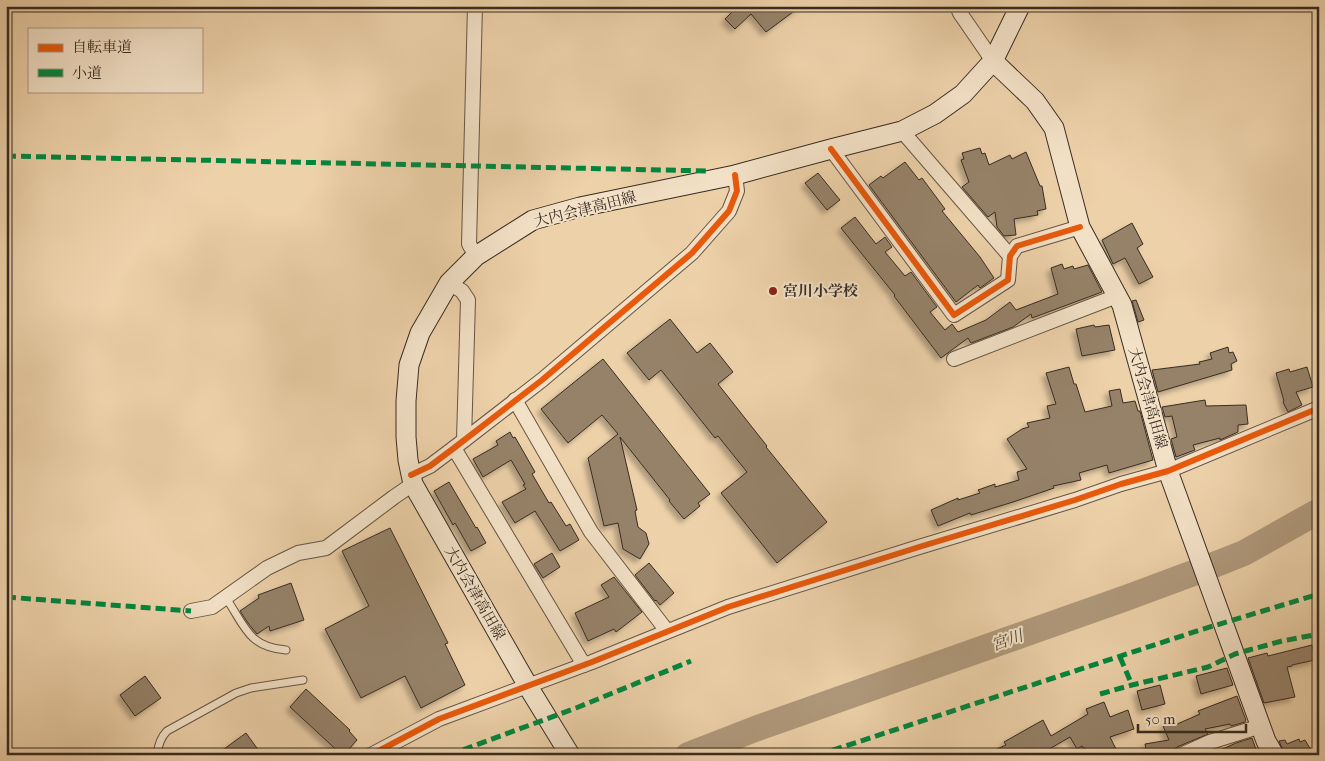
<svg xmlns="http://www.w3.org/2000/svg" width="1325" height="761" font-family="'IM FELL French Canon','Noto Serif JP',serif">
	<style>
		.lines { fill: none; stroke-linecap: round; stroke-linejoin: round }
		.river { stroke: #af997b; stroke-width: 26 }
		.building { fill: #968269; stroke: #382c23; filter: url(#shadow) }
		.service-casing { stroke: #655544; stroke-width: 9 }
		.minor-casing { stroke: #655544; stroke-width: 16 }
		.secondary-casing { stroke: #382c23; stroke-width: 21 }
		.service { stroke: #f3e1c7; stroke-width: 7 }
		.minor { stroke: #f3e1c7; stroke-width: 14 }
		.secondary { stroke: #f3e1c7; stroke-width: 19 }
		.quiet { stroke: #00873e; stroke-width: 5; stroke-dasharray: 10 5; stroke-linecap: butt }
		.cycleway-casing { stroke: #f3e1c7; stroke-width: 9 }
		.cycleway { stroke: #e8590c; stroke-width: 6 }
		.poi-dot { fill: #8f2418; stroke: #f3e1c7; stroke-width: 2 }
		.labels { text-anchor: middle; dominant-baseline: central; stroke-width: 4; stroke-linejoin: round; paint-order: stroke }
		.street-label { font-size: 15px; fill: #382c23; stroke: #f3e1c7 }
		.poi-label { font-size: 15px; font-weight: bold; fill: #382c23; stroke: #f3e1c7; text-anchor: start }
		.water-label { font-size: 16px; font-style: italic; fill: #564739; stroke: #f3e1c7 }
	</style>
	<defs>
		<filter id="shadow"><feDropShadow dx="-4" dy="4" stdDeviation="2.5" flood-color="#0004"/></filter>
	</defs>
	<rect width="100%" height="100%" fill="#edd1a9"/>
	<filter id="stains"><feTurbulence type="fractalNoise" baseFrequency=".004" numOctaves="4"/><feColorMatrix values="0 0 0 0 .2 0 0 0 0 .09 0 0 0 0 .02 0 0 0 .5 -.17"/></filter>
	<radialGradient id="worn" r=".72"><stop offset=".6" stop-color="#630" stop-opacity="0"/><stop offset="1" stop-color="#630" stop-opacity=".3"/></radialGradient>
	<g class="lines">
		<polyline class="river" points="688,755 755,729 1126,598 1196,572 1244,553 1319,511"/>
	</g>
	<g class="building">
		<polygon points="738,6 801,6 766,32 751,14 735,29 725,19"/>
		<polygon points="980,148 982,154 985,153 989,165 1010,155 1012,159 1026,152 1040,186 1042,186 1046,209 1037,211 1038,215 1014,219 1016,235 1004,236 997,227 995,212 988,217 962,187 969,182 961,160 964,159 962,153"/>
		<polygon points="905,162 919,180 922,178 945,209 942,211 980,257 994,278 980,288 978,285 956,302 869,185 881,176 883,178"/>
		<polygon points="818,173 840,200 827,210 805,183"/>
		<polygon points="855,217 876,244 885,237 892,247 885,252 905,276 911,272 937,307 930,312 945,330 952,324 958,332 986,320 1010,302 1016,310 1058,294 1051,268 1062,264 1064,269 1073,266 1074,269 1088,265 1102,292 1032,318 1031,314 1013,327 971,343 968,338 941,358 894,296 895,295 841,228"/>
		<polygon points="1132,223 1143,244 1137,248 1153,277 1139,284 1125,258 1113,264 1102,240"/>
		<polygon points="1136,300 1144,320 1138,322 1132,301"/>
		<polygon points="670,319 697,353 710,343 733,372 718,384 767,446 766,447 827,522 777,563 721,493 747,472 718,436 715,438 661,370 649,380 627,353"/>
		<polygon points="1094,325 1095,327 1109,325 1115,350 1082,356 1076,329"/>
		<polygon points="1228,347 1229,353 1233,352 1237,361 1231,364 1232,370 1158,392 1152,370 1200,364 1199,362 1212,359 1210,353"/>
		<polygon points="603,359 710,494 698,503 700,506 684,519 669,501 670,500 620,437 637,510 635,511 638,527 646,533 649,544 640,559 623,549 618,523 604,526 588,458 618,434 602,415 568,443 541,409"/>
		<polygon points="1069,367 1074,384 1076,384 1085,412 1112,406 1109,391 1120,389 1123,403 1135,401 1138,411 1140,411 1153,460 1109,473 1107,465 1079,473 1081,480 1053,486 1054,488 1013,502 971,515 970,513 938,526 931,510 958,498 958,500 980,493 978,490 995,484 995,487 1019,480 1017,472 1027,469 1007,439 1022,429 1029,427 1027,423 1050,418 1047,406 1056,404 1046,373"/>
		<polygon points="1307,367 1313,387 1296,392 1302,405 1288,412 1283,402 1284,401 1276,373 1289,369 1290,372"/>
		<polygon points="1205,400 1206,406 1246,405 1248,424 1238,425 1238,432 1220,440 1220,438 1193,445 1195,450 1176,457 1171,439 1177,437 1172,416 1165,417 1162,407"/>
		<polygon points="510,432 513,438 515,437 535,472 532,474 549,503 551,502 566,526 570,524 579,540 560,551 535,511 515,523 502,502 526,489 523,485 525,484 511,460 483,477 473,459 498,445 496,441"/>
		<polygon points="449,482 476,528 477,527 486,543 471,551 455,523 453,525 434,491"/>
		<polygon points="390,528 448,643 445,644 465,685 421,708 405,676 361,698 325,629 369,606 342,551"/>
		<polygon points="552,553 560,567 543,578 534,564"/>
		<polygon points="649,563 674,593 660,605 656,600 655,601 635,575"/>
		<polygon points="614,577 642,612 616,632 614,629 588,641 575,613 609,597 601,585"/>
		<polygon points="291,583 304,620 270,631 269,626 257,634 248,623 240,611 259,598 258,595"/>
		<polygon points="1312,645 1315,660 1292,665 1292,666 1287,667 1295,697 1264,703 1248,658 1267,653 1268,656"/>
		<polygon points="1227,668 1233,685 1201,694 1196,676"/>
		<polygon points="145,676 161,698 135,716 120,695"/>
		<polygon points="1160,685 1165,704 1142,710 1137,691"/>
		<polygon points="306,689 350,730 349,731 357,740 344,755 342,755 290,707"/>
		<polygon points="1237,696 1246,720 1245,722 1231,726 1230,724 1205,729 1208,734 1177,747 1174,750 1172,755 1147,755 1145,744 1169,740 1163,726 1174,721 1175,725 1200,714 1198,711"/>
		<polygon points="1104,702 1110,717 1128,710 1134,729 1110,737 1119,755 1088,755 1085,748 1083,748 1082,746 1077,749 1070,737 1046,751 1049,755 983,755 1006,745 1004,742 1043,720 1051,736 1088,714 1086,709"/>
		<polygon points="246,733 262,755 216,755"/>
		<polygon points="1252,738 1258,755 1209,755 1236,743"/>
		<polygon points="1299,739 1300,742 1305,740 1311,750 1303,755 1285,755 1279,741 1285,740 1287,744"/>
	</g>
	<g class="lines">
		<g class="service-casing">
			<g id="service">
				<path d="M226,598C245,626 248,647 286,650"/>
				<path d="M157,755C158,746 160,738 167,731L236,693L251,688L303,680"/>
			</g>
		</g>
		<g class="minor-casing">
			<g id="minor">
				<polyline points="475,6 469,244 476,256"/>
				<polyline points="957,6 960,13 993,61"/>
				<polyline points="902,131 1010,256"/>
				<polyline points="831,149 954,315 1008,280 1010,256 1017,246 1080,227"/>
				<polyline points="449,283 462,291 468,300 464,440"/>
				<polyline points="954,359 1117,296"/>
				<polyline points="515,400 591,532 667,631"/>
				<polyline points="454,448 584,665"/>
				<polyline points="411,475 430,466 454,448 542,380 692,253 729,211 737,191 735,175"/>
				<polyline points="191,611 212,607 267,568 298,553 326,548 394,497 413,484"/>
				<polyline points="371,755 439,719 592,662 728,607 919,547 1075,500 1121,484 1168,471 1319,408"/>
				<polyline points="1181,755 1210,742 1261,726"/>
			</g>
		</g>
		<g class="secondary-casing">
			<g id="secondary">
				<polyline points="993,61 1035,101 1054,128 1080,227 1122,305 1168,471 1266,741 1274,755"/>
				<polyline points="570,755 532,693 413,484 408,460 406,437 406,401 409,365 420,333 449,283 476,256 533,220 580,207 735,175 831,149 902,131 935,114 963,94 993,61 1020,6"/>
			</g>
		</g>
		<use href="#service" class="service"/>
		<use href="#minor" class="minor"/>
		<use href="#secondary" class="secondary"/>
		<g class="quiet">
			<polyline points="6,156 710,171"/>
			<polyline points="6,597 191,611"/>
			<polyline points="1120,657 1132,685"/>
			<polyline points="1100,694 1132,685 1208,667 1235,654 1249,650 1282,641 1319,634"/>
			<polyline points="449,755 576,708 691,661"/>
			<polyline points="818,755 1200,630 1319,594"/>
		</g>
		<g class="cycleway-casing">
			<g id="cycleway">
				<polyline points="831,149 954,315 1008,280 1010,256 1017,246 1080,227"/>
				<polyline points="411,475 430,466 454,448 542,380 692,253 729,211 737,191 735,175"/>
				<polyline points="371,755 439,719 592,662 728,607 919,547 1075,500 1121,484 1168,471 1319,408"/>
			</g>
		</g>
		<use href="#cycleway" class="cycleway"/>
	</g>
	<circle class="poi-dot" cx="773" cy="291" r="5"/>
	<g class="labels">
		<g class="street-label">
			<text transform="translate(585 209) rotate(-14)">大内会津高田線</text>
			<text transform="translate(1148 398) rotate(74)">大内会津高田線</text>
			<text transform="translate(475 593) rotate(60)">大内会津高田線</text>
		</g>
		<g class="poi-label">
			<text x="783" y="291">宮川小学校</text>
		</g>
		<g class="water-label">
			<text transform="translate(1007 640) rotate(-20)">宮川</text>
		</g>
	</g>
	<rect width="1325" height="761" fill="none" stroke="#edd1a9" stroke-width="25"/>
	<rect x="8" y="8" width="1310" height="746" fill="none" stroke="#382c23" stroke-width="2.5"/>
	<rect x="12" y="12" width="1300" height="736" fill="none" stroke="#382c23"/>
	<rect x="28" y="28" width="175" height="65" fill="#f3e1c7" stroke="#a89985"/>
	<rect x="38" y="44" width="25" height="8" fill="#e8590c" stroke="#a89985"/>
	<text x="72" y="52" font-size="15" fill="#382c23">自転車道</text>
	<rect x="38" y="69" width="25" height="8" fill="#00873e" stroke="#a89985"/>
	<text x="72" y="78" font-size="15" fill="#382c23">小道</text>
	<path d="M1138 724v8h108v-8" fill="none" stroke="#382c23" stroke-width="2.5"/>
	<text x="1145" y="724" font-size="15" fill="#382c23" stroke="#f3e1c7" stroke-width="4" paint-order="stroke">50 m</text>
	<rect width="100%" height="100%" filter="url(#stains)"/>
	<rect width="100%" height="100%" fill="url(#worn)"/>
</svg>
